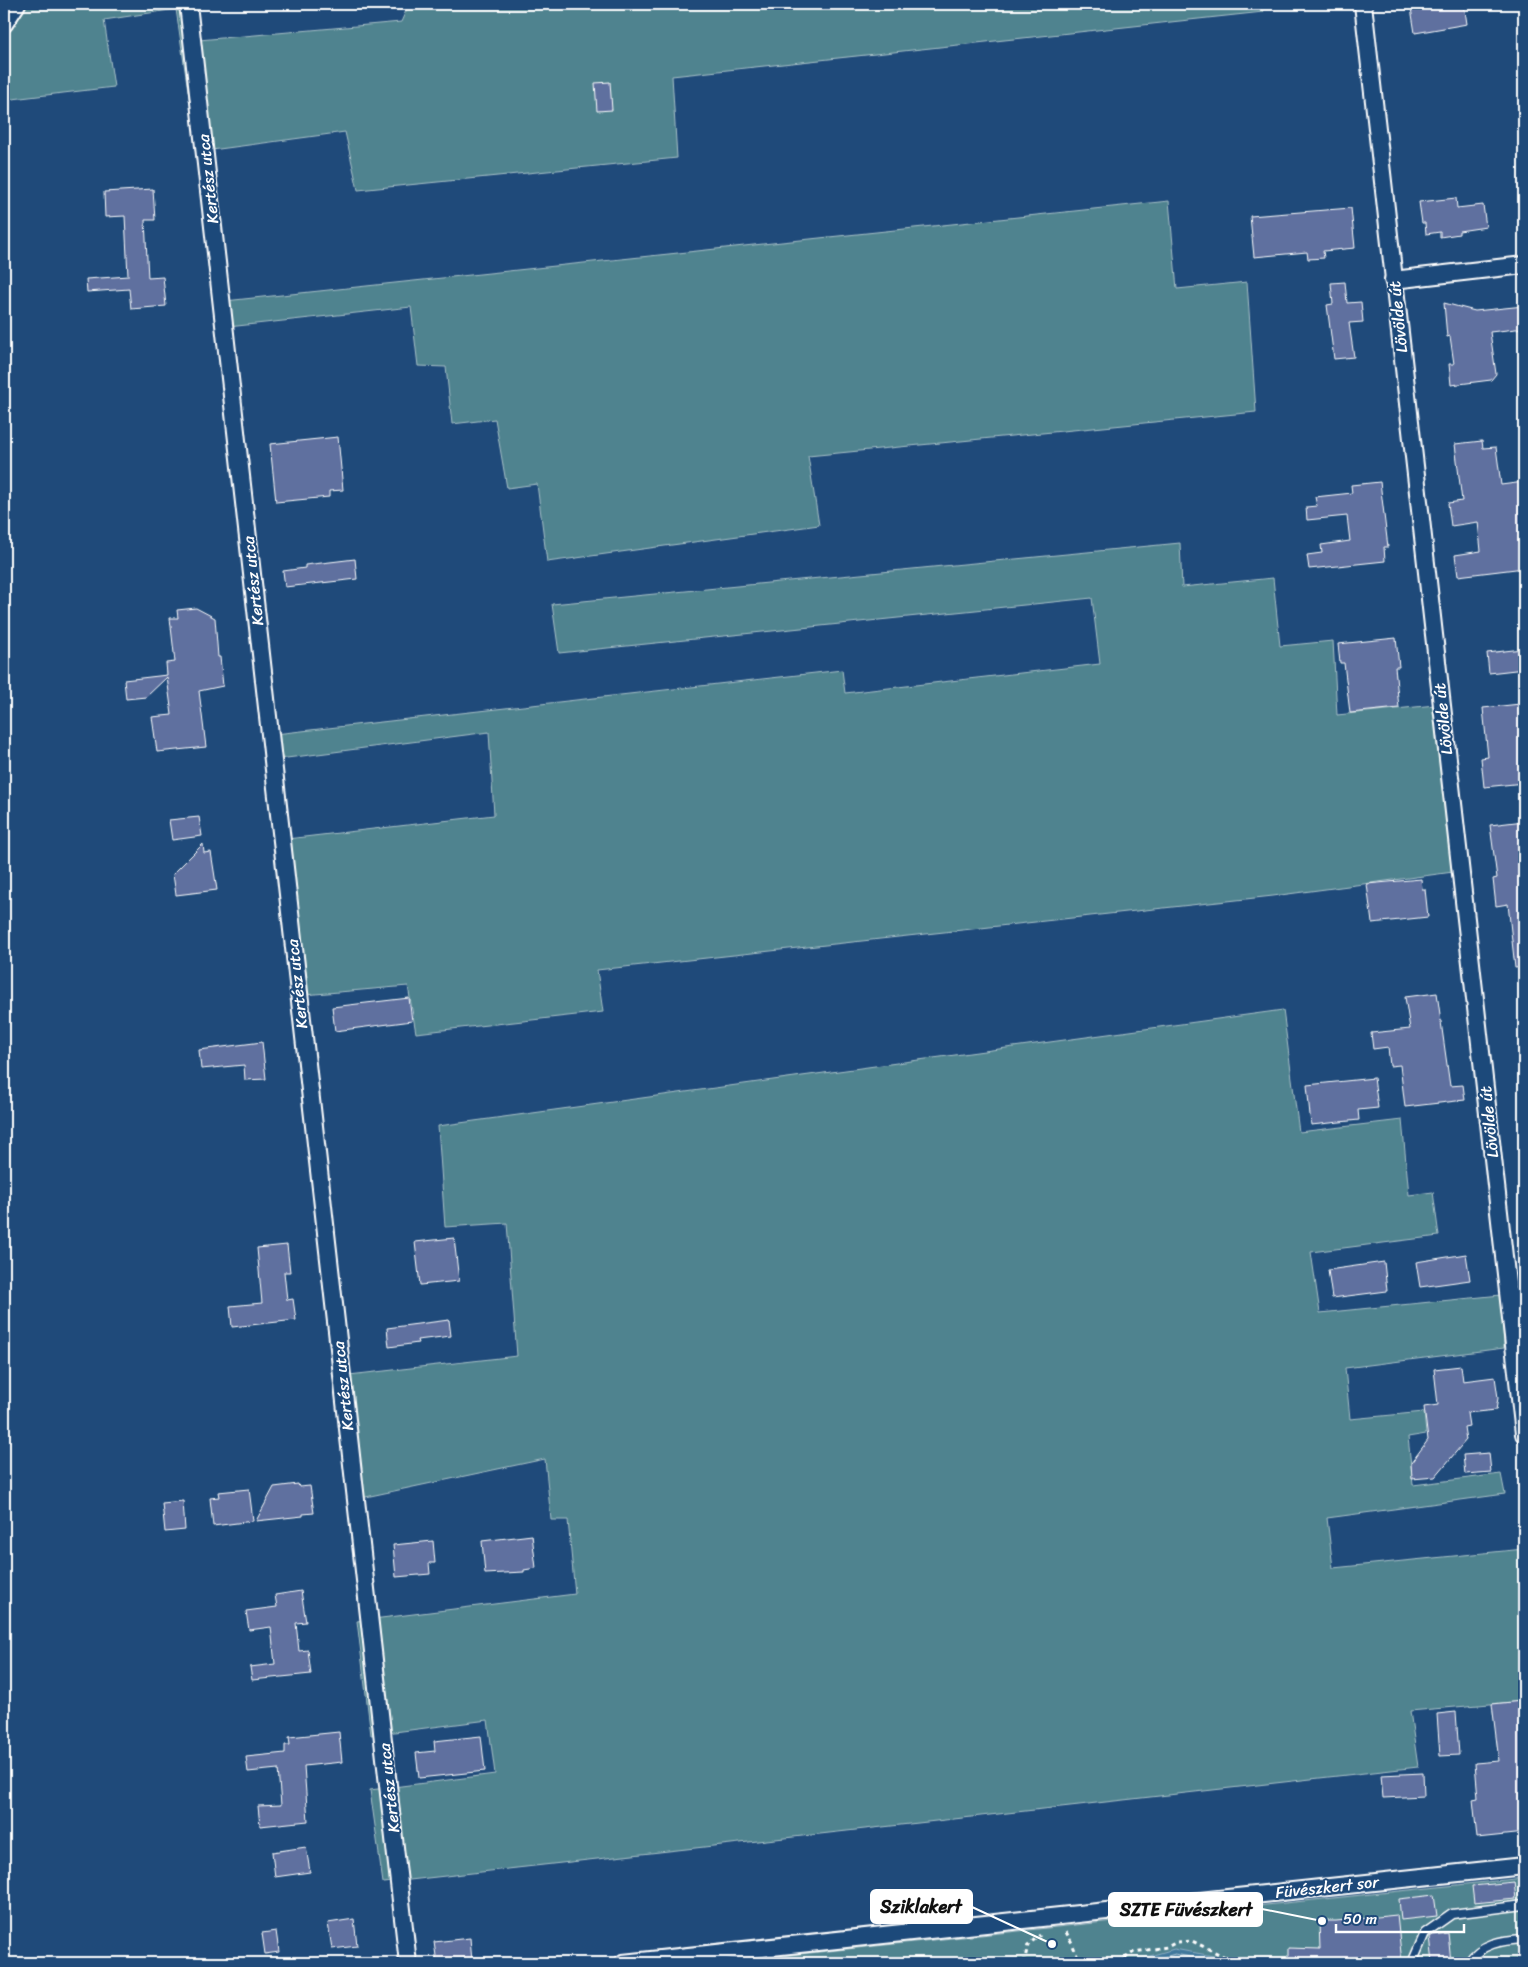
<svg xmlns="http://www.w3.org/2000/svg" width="1528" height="1967" font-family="Sriracha,sans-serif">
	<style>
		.green { fill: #50838f; stroke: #a8c1c7 }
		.water { fill: #40789c; stroke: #8caec4 }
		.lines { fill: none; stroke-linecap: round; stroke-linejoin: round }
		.shore { stroke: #b3c9d7; stroke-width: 1 }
		.building { fill: #5f709f; stroke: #fff }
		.service-casing { stroke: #fff; stroke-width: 11 }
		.minor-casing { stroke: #fff; stroke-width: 20 }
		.path { stroke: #fff; stroke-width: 3; stroke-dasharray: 4 4; stroke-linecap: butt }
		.service { stroke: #1f4a7a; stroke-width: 8 }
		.minor { stroke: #1f4a7a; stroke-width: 16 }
		.labels { text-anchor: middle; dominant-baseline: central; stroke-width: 4; stroke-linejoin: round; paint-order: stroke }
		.street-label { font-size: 16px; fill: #fff; stroke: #1f4a7a }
		.leader { fill: none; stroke: #fff; stroke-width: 2 }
		.callout-dot { fill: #fff; stroke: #1f4a7a; stroke-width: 2 }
		.callout { fill: #fff; stroke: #fff; stroke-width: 2 }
		.callout-label { font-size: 18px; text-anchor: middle; font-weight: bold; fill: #111 }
	</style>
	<rect width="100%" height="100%" fill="#1f4a7a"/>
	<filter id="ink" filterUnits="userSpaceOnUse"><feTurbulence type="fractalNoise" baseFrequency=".02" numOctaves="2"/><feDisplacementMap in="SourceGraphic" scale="10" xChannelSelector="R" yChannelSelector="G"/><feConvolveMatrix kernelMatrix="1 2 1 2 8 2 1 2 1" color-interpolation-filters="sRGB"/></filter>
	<g filter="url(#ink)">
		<g class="green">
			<polygon points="4,4 195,4 199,40 401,22 409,4 1262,4 1263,12 672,76 677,158 358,190 345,132 197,152 176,9 104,20 114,87 4,100"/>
			<polygon points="1169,201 1177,289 1247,282 1256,412 808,456 819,525 547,562 537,484 507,488 495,419 452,424 446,367 418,366 411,307 228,327 225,301"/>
			<polygon points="1180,543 1182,587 1273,578 1280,646 1333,641 1337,715 1435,705 1453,872 1273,896 597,970 603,1012 416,1033 408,986 304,995 287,839 494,815 489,732 279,759 275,734 842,670 845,693 1100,664 1092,598 559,653 552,604"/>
			<polygon points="1283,1010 1299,1132 1402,1120 1409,1195 1433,1192 1439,1236 1311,1252 1320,1313 1501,1295 1504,1348 1345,1368 1350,1419 1424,1412 1426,1434 1408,1437 1413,1485 1501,1474 1505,1494 1327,1518 1333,1568 1524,1549 1524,1701 1410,1711 1418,1767 383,1883 370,1790 495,1774 488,1720 371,1735 357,1621 575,1594 568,1520 551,1520 545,1459 361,1498 349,1375 517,1356 507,1223 445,1227 438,1126"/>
			<polygon points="1524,1878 1524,1963 714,1963"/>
		</g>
		<polygon class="water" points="1174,1949 1213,1956 1223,1963 1135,1963 1140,1959"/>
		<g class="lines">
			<polyline class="shore" points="1144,1963 1175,1954 1210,1961 1214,1963"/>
		</g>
		<g class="building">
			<polygon points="1435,4 1464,4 1467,24 1415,33 1411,8"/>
			<polygon points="610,82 612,110 597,111 595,83"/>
			<polygon points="153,189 155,220 145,220 148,278 163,277 166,306 131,309 129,289 87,292 86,279 128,276 125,216 105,217 104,192"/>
			<polygon points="1456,198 1457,208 1483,205 1486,227 1459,231 1459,234 1440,237 1440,232 1426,234 1425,223 1422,223 1419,202"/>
			<polygon points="1351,208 1355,248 1323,251 1324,258 1308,259 1307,252 1254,257 1250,216"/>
			<polygon points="1345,282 1347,303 1361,302 1363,322 1349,323 1354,357 1334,359 1327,305 1333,304 1331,283"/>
			<polygon points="1444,303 1475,311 1524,306 1524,328 1490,332 1496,374 1491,380 1451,385 1449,364 1454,364 1450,336 1447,337"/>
			<polygon points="338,437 343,490 329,491 329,497 276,502 270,444"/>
			<polygon points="1482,441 1483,448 1496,447 1501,485 1524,482 1524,568 1458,576 1455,555 1481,551 1478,522 1451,526 1448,503 1462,501 1455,444"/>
			<polygon points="1380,482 1388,547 1384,547 1385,561 1309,569 1307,555 1322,553 1321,545 1350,541 1347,516 1307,520 1306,507 1317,506 1315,497 1352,493 1351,485"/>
			<polygon points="355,559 357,579 285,587 283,571 305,568 305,565"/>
			<polygon points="196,608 215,618 218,657 220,657 223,686 199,691 206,747 157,752 152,717 172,715 167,677 146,697 126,699 124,680 167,675 166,663 175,662 170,618 178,618 177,610"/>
			<polygon points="1396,638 1399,667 1395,667 1399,708 1350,713 1344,663 1340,663 1338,644"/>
			<polygon points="1522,649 1524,669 1489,673 1487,653"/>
			<polygon points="1520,704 1524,738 1524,783 1484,787 1481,758 1488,757 1483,708"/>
			<polygon points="199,817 202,836 172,840 169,820"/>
			<polygon points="1524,821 1524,967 1515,968 1508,904 1496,906 1493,879 1497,878 1490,825"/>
			<polygon points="203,844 204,853 211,852 217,890 176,895 173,874"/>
			<polygon points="1421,879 1422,889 1425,889 1428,917 1372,923 1367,884"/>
			<polygon points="1437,993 1450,1086 1463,1085 1465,1100 1405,1107 1400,1065 1390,1066 1388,1047 1373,1049 1371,1033 1410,1029 1405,997"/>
			<polygon points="409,998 412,1021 335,1031 332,1007"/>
			<polygon points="262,1042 266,1079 245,1080 244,1065 201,1069 199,1050"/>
			<polygon points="1374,1078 1378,1108 1358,1110 1359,1120 1311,1125 1307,1085"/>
			<polygon points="454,1238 459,1281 420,1285 415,1242"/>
			<polygon points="287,1245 290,1272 284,1272 287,1300 293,1299 296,1320 232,1327 230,1306 262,1303 257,1248"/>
			<polygon points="1466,1254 1470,1280 1420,1287 1416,1262"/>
			<polygon points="1384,1262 1387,1291 1332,1298 1328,1270"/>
			<polygon points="449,1320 451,1336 417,1340 418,1343 389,1347 387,1328"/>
			<polygon points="1461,1366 1463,1381 1495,1377 1498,1398 1496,1410 1467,1413 1469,1426 1464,1427 1466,1440 1435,1477 1412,1479 1411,1463 1428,1440 1424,1407 1438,1405 1434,1369"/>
			<polygon points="1489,1453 1491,1472 1465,1474 1463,1455"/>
			<polygon points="298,1484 299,1487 310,1486 314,1513 303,1514 303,1516 256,1521 274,1487"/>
			<polygon points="249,1489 253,1521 213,1526 210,1498 219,1497 218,1492"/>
			<polygon points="183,1501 185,1530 165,1532 162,1503"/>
			<polygon points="532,1535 536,1568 524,1570 524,1572 485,1574 482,1541"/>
			<polygon points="433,1541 435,1563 429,1563 430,1574 396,1577 393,1545"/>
			<polygon points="301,1591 306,1622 296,1623 299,1651 308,1650 311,1674 252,1680 250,1667 275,1664 271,1627 249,1630 246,1611 277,1607 275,1595"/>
			<polygon points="1522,1701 1524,1721 1524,1833 1477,1838 1473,1799 1478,1798 1475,1763 1499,1761 1492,1704"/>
			<polygon points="1456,1712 1459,1755 1440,1756 1437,1714"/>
			<polygon points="339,1732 342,1762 304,1766 308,1821 260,1826 258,1806 281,1805 278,1769 248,1772 246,1757 285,1753 285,1745 290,1745 289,1737"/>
			<polygon points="481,1736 485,1771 419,1778 416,1753 435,1751 434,1741"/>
			<polygon points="1423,1773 1424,1796 1383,1798 1381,1775"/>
			<polygon points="306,1847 310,1872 275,1877 272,1852"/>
			<polygon points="1514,1882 1516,1899 1474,1903 1472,1886"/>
			<polygon points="1434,1895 1437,1916 1401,1920 1399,1899"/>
			<polygon points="1397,1915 1402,1963 1288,1963 1288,1948 1320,1949 1319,1921 1336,1921"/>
			<polygon points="354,1919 357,1946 332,1949 328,1923"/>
			<polygon points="276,1931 279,1952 265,1954 262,1933"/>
			<polygon points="1448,1933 1451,1963 1433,1963 1430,1937 1433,1935"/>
			<polygon points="470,1938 472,1962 437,1963 434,1942"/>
		</g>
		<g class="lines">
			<g class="service-casing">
				<g id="service">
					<polyline points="1412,1963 1425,1933 1452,1914 1524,1905"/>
					<path d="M1468,1963C1480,1943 1503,1940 1524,1939"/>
				</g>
			</g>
			<g class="minor-casing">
				<g id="minor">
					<polyline points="188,4 408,1963"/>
					<polyline points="1363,4 1524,1434"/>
					<polyline points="4,24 17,4"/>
					<polyline points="1393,280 1524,265"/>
					<polyline points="623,1963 1524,1866"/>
				</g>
			</g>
			<g class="path">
				<polyline points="1066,1932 1072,1943 1080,1963"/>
				<polyline points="1024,1963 1028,1945 1040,1935"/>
				<polyline points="1118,1963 1134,1952 1167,1947 1177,1942 1192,1941 1227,1958 1252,1961 1255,1963"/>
			</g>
			<use href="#service" class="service"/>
			<use href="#minor" class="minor"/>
		</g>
	</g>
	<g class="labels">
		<g class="street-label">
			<text transform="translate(208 179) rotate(-96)">Kertész utca</text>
			<text transform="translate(1398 317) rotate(-96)">Lövölde út</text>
			<text transform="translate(253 581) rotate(-96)">Kertész utca</text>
			<text transform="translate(1443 719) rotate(-96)">Lövölde út</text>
			<text transform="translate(297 984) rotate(-96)">Kertész utca</text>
			<text transform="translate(1489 1122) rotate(-96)">Lövölde út</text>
			<text transform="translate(343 1386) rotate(-96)">Kertész utca</text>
			<text transform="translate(389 1788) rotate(-96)">Kertész utca</text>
			<text transform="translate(1327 1887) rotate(-6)">Füvészkert sor</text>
		</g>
	</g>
	<path class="leader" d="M1052 1944L972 1907M1322 1921L1262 1909"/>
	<g class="callout-dot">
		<circle cx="1052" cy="1944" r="5"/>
		<circle cx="1322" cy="1921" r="5"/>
	</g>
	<g class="callout">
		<rect x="871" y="1890" width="101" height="33" rx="5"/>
		<rect x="1109" y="1893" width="153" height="33" rx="5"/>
	</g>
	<g class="callout-label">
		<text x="921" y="1913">Sziklakert</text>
		<text x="1186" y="1916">SZTE Füvészkert</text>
	</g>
	<rect width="1528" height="1967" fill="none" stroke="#1f4a7a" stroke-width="20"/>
	<rect x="10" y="10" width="1508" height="1947" fill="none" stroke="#fff" stroke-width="2" filter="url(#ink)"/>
	<path d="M1336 1924v8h128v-8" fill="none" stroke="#ffffff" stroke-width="2.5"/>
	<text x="1343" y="1924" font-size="15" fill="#ffffff" stroke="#1f4a7a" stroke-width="4" paint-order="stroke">50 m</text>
</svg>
